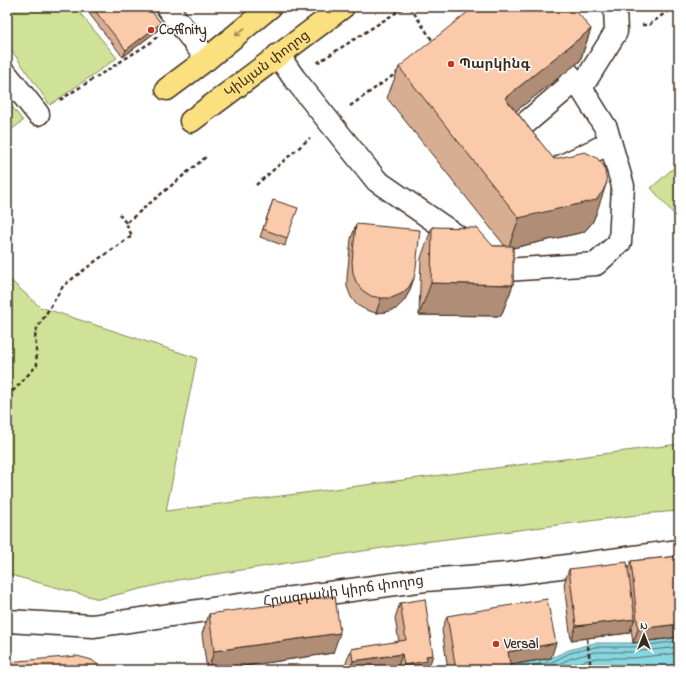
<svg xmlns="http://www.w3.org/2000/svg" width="686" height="677" font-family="'Indie Flower','Noto Sans Armenian',sans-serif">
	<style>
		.green { fill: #cfe297; stroke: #85865a }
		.water { fill: #86d7e1; stroke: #689293 }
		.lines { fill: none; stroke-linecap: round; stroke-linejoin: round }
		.shore { stroke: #596f6c; stroke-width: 1 }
		.minor-casing { stroke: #3b2a1e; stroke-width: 25 }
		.major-casing { stroke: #3b2a1e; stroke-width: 25 }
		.path { stroke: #3b2a1e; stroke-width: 2.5; stroke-dasharray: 4 3; stroke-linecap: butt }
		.minor { stroke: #fff; stroke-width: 22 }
		.major { stroke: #fbe080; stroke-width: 22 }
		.wall { fill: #d7ae92; stroke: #3b2a1e }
		.shaded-wall { fill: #af8d77; stroke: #3b2a1e }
		.building { fill: #facaaa; stroke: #3b2a1e }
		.oneway { stroke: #9b854f }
		.poi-dot { fill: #c8321e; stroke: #fff; stroke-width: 1.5 }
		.labels { text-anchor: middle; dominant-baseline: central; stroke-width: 3; stroke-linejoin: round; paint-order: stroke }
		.poi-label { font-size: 14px; font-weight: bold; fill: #3b2a1e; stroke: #fff; text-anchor: start }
		.street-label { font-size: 14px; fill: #3b2a1e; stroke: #fff }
	</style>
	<rect width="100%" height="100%" fill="#fff"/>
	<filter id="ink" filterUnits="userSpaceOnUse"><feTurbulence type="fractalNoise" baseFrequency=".025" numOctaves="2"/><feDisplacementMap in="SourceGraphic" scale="8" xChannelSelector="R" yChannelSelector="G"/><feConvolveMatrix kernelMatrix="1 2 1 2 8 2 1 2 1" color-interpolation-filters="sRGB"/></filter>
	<g filter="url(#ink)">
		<g class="green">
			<polygon points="7,7 54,7 57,10 60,7 75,7 117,58 50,105 7,44"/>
			<polygon points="7,100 23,121 7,133"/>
			<polygon points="679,163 679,220 651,188"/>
			<polygon points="7,277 40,307 197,358 166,511 679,444 679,511 653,513 408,544 178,580 99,599 7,574"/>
		</g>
		<polygon class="water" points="679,637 679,668 668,670 504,670 503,666 551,658 569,650 594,643 633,643"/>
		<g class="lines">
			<g class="shore">
				<polyline points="512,669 552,662 570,653 595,647 633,647 679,641"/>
				<polyline points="533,670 554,666 572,658 595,652 633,652 679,647"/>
				<polyline points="560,670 574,664 596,658 634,658 679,653"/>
			</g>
			<g class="minor-casing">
				<g id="minor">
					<polyline points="167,7 207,59"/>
					<polyline points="278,55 294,78 377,181 506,270 596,264 620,242 623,186 606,128 581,88 566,71"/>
					<polyline points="7,75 38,114"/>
					<polyline points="581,88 616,32 615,7"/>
					<polyline points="522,144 514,133 575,81"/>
					<polyline points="562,166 610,143"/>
					<path id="s1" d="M7,621L93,626L255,603L425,580L508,574L679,551"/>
				</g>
			</g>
			<g class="major-casing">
				<g id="major">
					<polyline points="167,89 207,59 270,7"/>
					<path id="s2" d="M191,121L343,7"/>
				</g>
			</g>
			<g class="path">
				<polyline points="410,7 434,43"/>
				<polyline points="642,25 649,25 673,7"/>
				<polyline points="317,63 405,7"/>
				<polyline points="60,100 150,43 158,36"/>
				<polyline points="350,106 398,72"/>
				<polyline points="256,185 310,138"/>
				<polyline points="119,214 126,223"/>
				<polyline points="7,396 16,388 37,365 35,332 63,286 97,260 132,236 126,223 207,156"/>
				<polyline points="587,639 591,670"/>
			</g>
			<use href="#minor" class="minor"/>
			<use href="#major" class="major"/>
		</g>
		<g class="wall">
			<polygon points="84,7 148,7 161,23 158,30 123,57"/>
			<polygon points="591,29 580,61 516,111 596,214 592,223 584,232 513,248 513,285 501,316 419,315 421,258 432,227 493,246 505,246 387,98 399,67"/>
			<polygon points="273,200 287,238 285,246 260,237"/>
			<polygon points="356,224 414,278 409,292 404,301 396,309 386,312 376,313 366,310 357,305 351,297 347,287 347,277 351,239"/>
			<polygon points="679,556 679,637 633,643 631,628 629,633 571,640 564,584 569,569 628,569 631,561"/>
			<polygon points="400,603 428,670 397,670 397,669 388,670 347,670 346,663 351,649 399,642 395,618"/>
			<polygon points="209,614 333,653 218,670 207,670 202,634"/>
			<polygon points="447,616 551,658 510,665 511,670 448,670 442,630"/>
		</g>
		<g class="shaded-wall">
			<polygon points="161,23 158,30 123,57 126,50"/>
			<polygon points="591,29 580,61 493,129 505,98"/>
			<polygon points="607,182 596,214 592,223 584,232 508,249 519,218"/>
			<polygon points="414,278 409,292 404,301 396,309 386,312 376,313 381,298"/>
			<polygon points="431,283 513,285 501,316 419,315"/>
			<polygon points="635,619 629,633 571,640 576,626"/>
			<polygon points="679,624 679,637 633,643 638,629"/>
			<polygon points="340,633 333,653 218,670 208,670 214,651"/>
			<polygon points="556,643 551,658 503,666 508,652"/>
			<polygon points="402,654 397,669 388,670 350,670 353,661"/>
			<polygon points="433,655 428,670 402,670 404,665 426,656"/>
		</g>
		<g class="building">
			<polygon points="92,7 148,7 161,23 126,50"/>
			<polygon points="474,7 573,7 591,29 505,98 554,159 585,152 597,158 604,166 607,182 603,191 596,200 519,218 399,67"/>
			<polygon points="273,200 298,208 287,238 263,229"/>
			<polygon points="356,224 420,230 416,268 414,278 409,287 401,294 391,298 381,298 371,296 362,290 356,282 353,273 352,262"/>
			<polygon points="432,227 477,228 493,246 513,246 513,285 431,283"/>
			<polygon points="679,556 679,624 638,629 631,561"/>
			<polygon points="627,562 635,619 576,626 569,569"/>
			<polygon points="335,596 340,633 214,651 209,614"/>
			<polygon points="425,599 433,655 426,656 427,661 404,665 402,654 353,661 351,649 406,640 400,603"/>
			<polygon points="547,599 556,643 508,652 511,670 456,670 447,616"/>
			<polygon points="77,656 92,660 104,670 7,670 7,662"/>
		</g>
		<defs><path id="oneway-shaft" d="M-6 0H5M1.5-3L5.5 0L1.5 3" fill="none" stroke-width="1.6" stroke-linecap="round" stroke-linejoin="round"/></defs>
		<use class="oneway" href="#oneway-shaft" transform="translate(240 32) rotate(140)"/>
	</g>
	<g class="poi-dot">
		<circle cx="151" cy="30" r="4"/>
		<circle cx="451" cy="64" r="4"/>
		<circle cx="496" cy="644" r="4"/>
	</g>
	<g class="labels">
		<g class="poi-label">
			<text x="159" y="30">Coffinity</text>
			<text x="459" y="64">Պարկինգ</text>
			<text x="504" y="644">Versal</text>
		</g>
		<g class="street-label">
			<text stroke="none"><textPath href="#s2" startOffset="95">Կիևյան փողոց</textPath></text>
			<text stroke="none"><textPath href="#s1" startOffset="339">Հրազդանի կիրճ փողոց</textPath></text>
		</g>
	</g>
	<rect width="686" height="677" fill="none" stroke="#fff" stroke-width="24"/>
	<rect x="12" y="12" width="662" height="653" fill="none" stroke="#3b2a1e" stroke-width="1.5" filter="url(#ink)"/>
	<g transform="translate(644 635)" stroke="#ffffff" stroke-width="3" paint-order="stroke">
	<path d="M0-3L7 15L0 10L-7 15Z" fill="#3b2a1e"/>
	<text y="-6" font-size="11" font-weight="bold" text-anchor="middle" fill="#3b2a1e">N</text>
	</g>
</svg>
